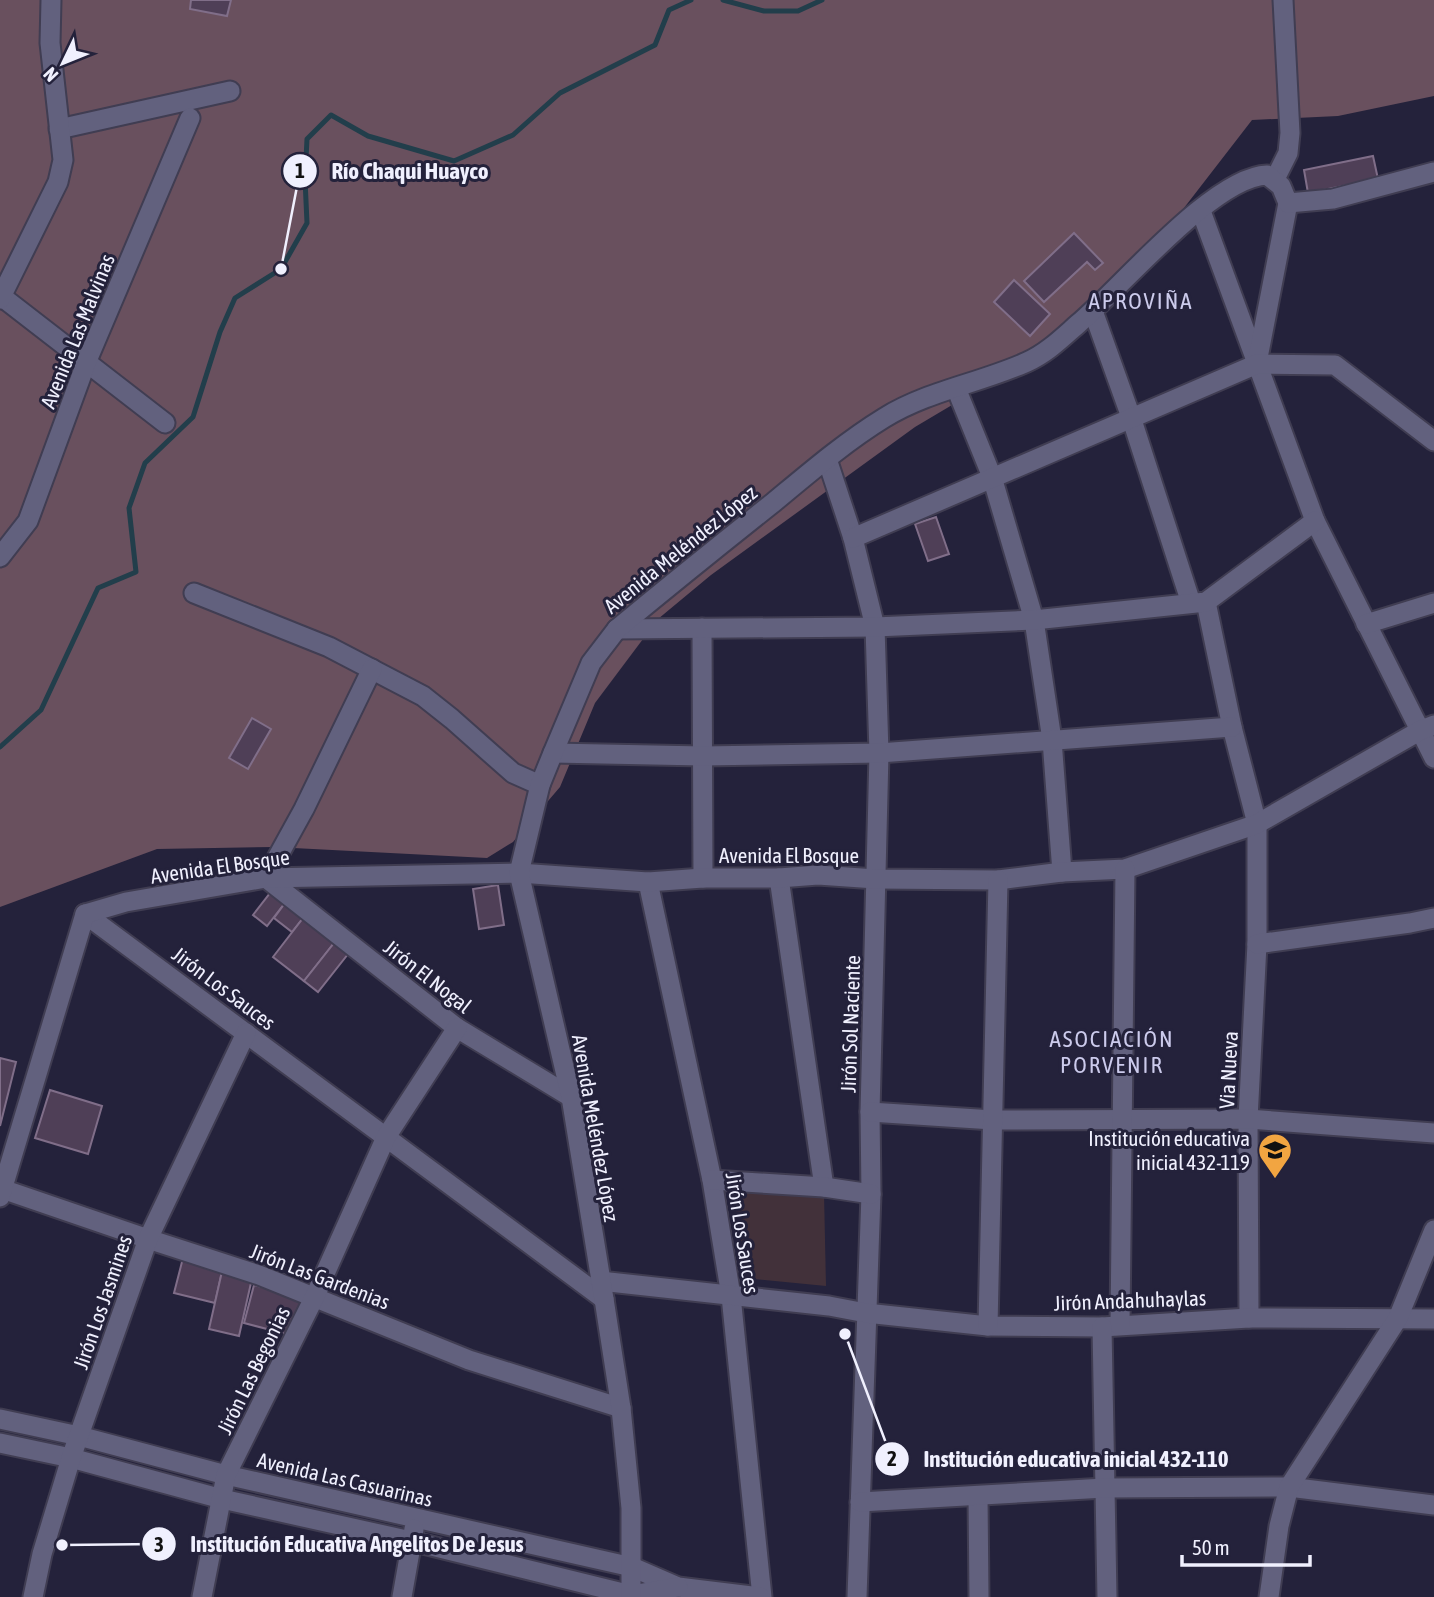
<svg xmlns="http://www.w3.org/2000/svg" width="1434" height="1597" font-family="'Asap Condensed',sans-serif">
	<style>
		.green { fill: #42313a }
		.forest { fill: #69505e }
		.lines { fill: none; stroke-linecap: round; stroke-linejoin: round }
		.stream { stroke: #223e4b; stroke-width: 5 }
		.building { fill: #4f3f57; stroke: #806e89; stroke-width: 2 }
		.minor-casing { stroke: #403d52; stroke-width: 23 }
		.minor { stroke: #62617e; stroke-width: 19 }
		.labels { text-anchor: middle; dominant-baseline: central; stroke-width: 6; stroke-linejoin: round; paint-order: stroke }
		.street-label { font-size: 21px; fill: #f0f0fe; stroke: #24223b }
		.poi-label { font-size: 21px; fill: #f0f0fe; stroke: #24223b; text-anchor: end }
		.neighbourhood-label { font-size: 23px; letter-spacing: 2px; fill: #cccbec; stroke: #24223b }
		.leader { fill: none; stroke: #f0f0fe; stroke-width: 2.5 }
		.callout-dot { fill: #f0f0fe; stroke: #24223b; stroke-width: 2.5 }
		.mark-label { font-size: 21px; text-anchor: middle; font-weight: bold; fill: #111 }
		.callout-label { font-size: 23px; text-anchor: middle; font-weight: bold; fill: #f0f0fe; stroke: #24223b; stroke-width: 6; stroke-linejoin: round; paint-order: stroke }
	</style>
	<rect width="100%" height="100%" fill="#24223b"/>
	<polygon class="green" points="733,1188 824,1193 826,1286 745,1278"/>
	<polygon class="forest" points="0,0 1434,0 1434,96 1338,116 1252,120 1177,217 1091,302 1011,370 915,427 711,575 658,619 595,703 560,787 513,842 487,858 274,847 157,849 0,907"/>
	<g class="lines">
		<g class="stream">
			<polyline points="723,0 764,11 798,11 822,0"/>
			<polyline points="0,747 41,710 98,588 136,572 129,508 145,463 193,417 220,332 235,298 281,269 307,223 305,179 307,139 331,115 368,136 454,161 513,135 560,93 655,45 669,10 691,0"/>
		</g>
	</g>
	<g class="building">
		<polygon points="191,0 231,0 227,16 190,9"/>
		<polygon points="1373,156 1378,179 1308,193 1304,170"/>
		<polygon points="1074,233 1103,263 1095,270 1087,262 1044,302 1024,281"/>
		<polygon points="1014,280 1050,314 1030,336 994,302"/>
		<polygon points="936,517 949,554 928,561 915,524"/>
		<polygon points="252,718 271,729 248,769 229,758"/>
		<polygon points="498,885 504,925 479,929 473,889"/>
		<polygon points="274,888 288,899 267,926 253,915"/>
		<polygon points="288,899 307,913 292,932 274,918"/>
		<polygon points="307,913 338,938 304,981 273,957"/>
		<polygon points="338,938 352,949 318,992 304,981"/>
		<polygon points="0,1058 16,1062 0,1126"/>
		<polygon points="50,1090 102,1106 88,1154 35,1138"/>
		<polygon points="183,1258 223,1267 215,1303 174,1293"/>
		<polygon points="223,1267 253,1274 239,1336 209,1329"/>
		<polygon points="254,1285 303,1298 294,1336 244,1323"/>
	</g>
	<g class="lines">
		<g class="minor-casing">
			<g id="minor">
				<polyline points="59,129 230,91"/>
				<polyline points="1275,179 1288,153 1290,133 1283,0"/>
				<polyline points="1201,211 1315,521 1434,758"/>
				<polyline points="1,296 165,423"/>
				<polyline points="0,299 58,182 63,160 50,43 51,0"/>
				<polyline points="1093,311 1132,420 1191,603"/>
				<polyline points="1257,363 1288,203"/>
				<polyline points="956,388 992,477 1034,620 1052,740 1062,872"/>
				<polyline points="827,459 853,538 875,627 879,753 870,1112 871,1194 857,1597"/>
				<polyline points="853,538 1257,364 1335,365 1434,441"/>
				<polyline points="0,557 28,521 86,363 190,118"/>
				<polyline points="194,593 329,647 423,696 452,719 513,773 540,785"/>
				<polyline points="1206,602 1232,727 1257,824 1257,944 1248,1119 1249,1318"/>
				<polyline points="1366,624 1434,603"/>
				<polyline points="702,628 703,878"/>
				<polyline points="617,629 875,627 1034,620 1206,602 1315,521"/>
				<polyline points="372,669 304,809 266,878 457,1028 571,1097"/>
				<polyline points="553,753 703,756 879,753 1232,727"/>
				<polyline points="779,878 824,1187"/>
				<polyline points="648,882 712,1180 731,1296 762,1597"/>
				<polyline points="85,914 604,1299"/>
				<polyline points="1257,944 1410,923 1434,918"/>
				<polyline points="870,1112 993,1120 1248,1119 1434,1133"/>
				<polyline points="712,1180 824,1187 871,1194"/>
				<polyline points="2,1189 148,1239 259,1275 469,1360 621,1408"/>
				<polyline points="0,1197 85,914 126,902 266,878 519,873 648,882 703,878 779,878 818,875 876,879 998,880 1062,872 1125,869 1257,824 1421,730 1434,725"/>
				<polyline points="600,1281 829,1306 866,1313 988,1326 1102,1327 1249,1318 1434,1319"/>
				<polyline points="1120,1325 1125,869"/>
				<polyline points="988,1326 998,880"/>
				<polyline points="1102,1327 1107,1597"/>
				<polyline points="0,1419 79,1436 226,1475 632,1567 678,1587 760,1597"/>
				<polyline points="0,1443 71,1458 222,1499 411,1541 631,1595 678,1587"/>
				<polyline points="978,1496 979,1597"/>
				<polyline points="860,1502 1105,1488 1289,1487 1434,1505"/>
				<polyline points="33,1597 42,1554 71,1458 148,1239 246,1033"/>
				<polyline points="202,1597 226,1475 315,1296 386,1137 457,1028"/>
				<polyline points="402,1597 414,1529"/>
				<path d="M631,1597V1508L621,1408L604,1299L571,1097L519,873L540,785L553,753L591,663L617,629C669,586 721,544 774,502C809,473 845,442 884,418C927,391 981,383 1027,362C1047,353 1062,338 1078,324C1121,288 1213,177 1267,175L1281,186L1288,203L1333,199L1434,172"/>
				<polyline points="1269,1597 1279,1526 1289,1487 1398,1318 1434,1230"/>
			</g>
		</g>
		<use href="#minor" class="minor"/>
	</g>
	<defs>
		<g id="school-pin" transform="scale(1.75)"><path d="M0 17L-7.5 6A9.5 9.5 0 1 1 7.5 6Z" fill="#f2a541" stroke="#24223b"/><path d="M0-5L7-2L0 1L-7-2ZM-4 1L0 2.5L4 1V4Q0 6-4 4Z" fill="#111"/></g>
	</defs>
	<g fill-rule="evenodd">
		<use href="#school-pin" x="1275" y="1150"/>
	</g>
	<g class="labels">
		<g class="street-label">
			<text transform="translate(77 331) rotate(-68)">Avenida Las Malvinas</text>
			<text transform="translate(680 549) rotate(-39)">Avenida Meléndez López</text>
			<text x="789" y="855">Avenida El Bosque</text>
			<text transform="translate(220 866) rotate(-8)">Avenida El Bosque</text>
			<text transform="translate(428 976) rotate(38)">Jirón El Nogal</text>
			<text transform="translate(224 988) rotate(37)">Jirón Los Sauces</text>
			<text transform="translate(850 1024) rotate(-88)">Jirón Sol Naciente</text>
			<text transform="translate(1228 1070) rotate(-87)">Via Nueva</text>
			<text transform="translate(596 1128) rotate(80)">Avenida Meléndez López</text>
			<text transform="translate(743 1233) rotate(81)">Jirón Los Sauces</text>
			<text transform="translate(320 1276) rotate(21)">Jirón Las Gardenias</text>
			<text transform="translate(1130 1300) rotate(-2)">Jirón Andahuhaylas</text>
			<text transform="translate(102 1302) rotate(-71)">Jirón Los Jasmines</text>
			<text transform="translate(253 1370) rotate(-64)">Jirón Las Begonias</text>
			<text transform="translate(345 1479) rotate(13)">Avenida Las Casuarinas</text>
		</g>
		<g class="poi-label">
			<text x="1250" y="1138">Institución educativa<tspan x="1250" dy="24">inicial 432-119</tspan></text>
		</g>
		<g class="neighbourhood-label">
			<text x="1141" y="301">APROVIÑA</text>
			<text x="1112" y="1039">ASOCIACIÓN<tspan x="1112" dy="26">PORVENIR</tspan></text>
		</g>
	</g>
	<path class="leader" d="M281 269L300 171M845 1334L892 1459M62 1545L159 1544"/>
	<g class="callout-dot">
		<circle cx="281" cy="269" r="7"/>
		<circle cx="845" cy="1334" r="7"/>
		<circle cx="62" cy="1545" r="7"/>
		<circle cx="300" cy="171" r="18"/>
		<circle cx="892" cy="1459" r="18"/>
		<circle cx="159" cy="1544" r="18"/>
	</g>
	<g class="mark-label">
		<text x="300" y="178">1</text>
		<text x="892" y="1466">2</text>
		<text x="159" y="1552">3</text>
	</g>
	<g class="callout-label">
		<text x="410" y="179">Río Chaqui Huayco</text>
		<text x="1076" y="1467">Institución educativa inicial 432-110</text>
		<text x="357" y="1552">Institución Educativa Angelitos De Jesus</text>
	</g>
	<g transform="translate(63 63) rotate(227)" stroke="#24223b" stroke-width="5" paint-order="stroke">
	<path d="M0-5L12 26L0 18L-12 26Z" fill="#f0f0fe"/>
	<text y="-10" font-size="19" font-weight="bold" text-anchor="middle" fill="#f0f0fe">N</text>
	</g>
	<path d="M1182 1555v10h128v-10" fill="none" stroke="#f0f0fe" stroke-width="3.5"/>
	<text x="1192" y="1555" font-size="21" fill="#f0f0fe" stroke="#24223b" stroke-width="5" paint-order="stroke">50 m</text>
</svg>
